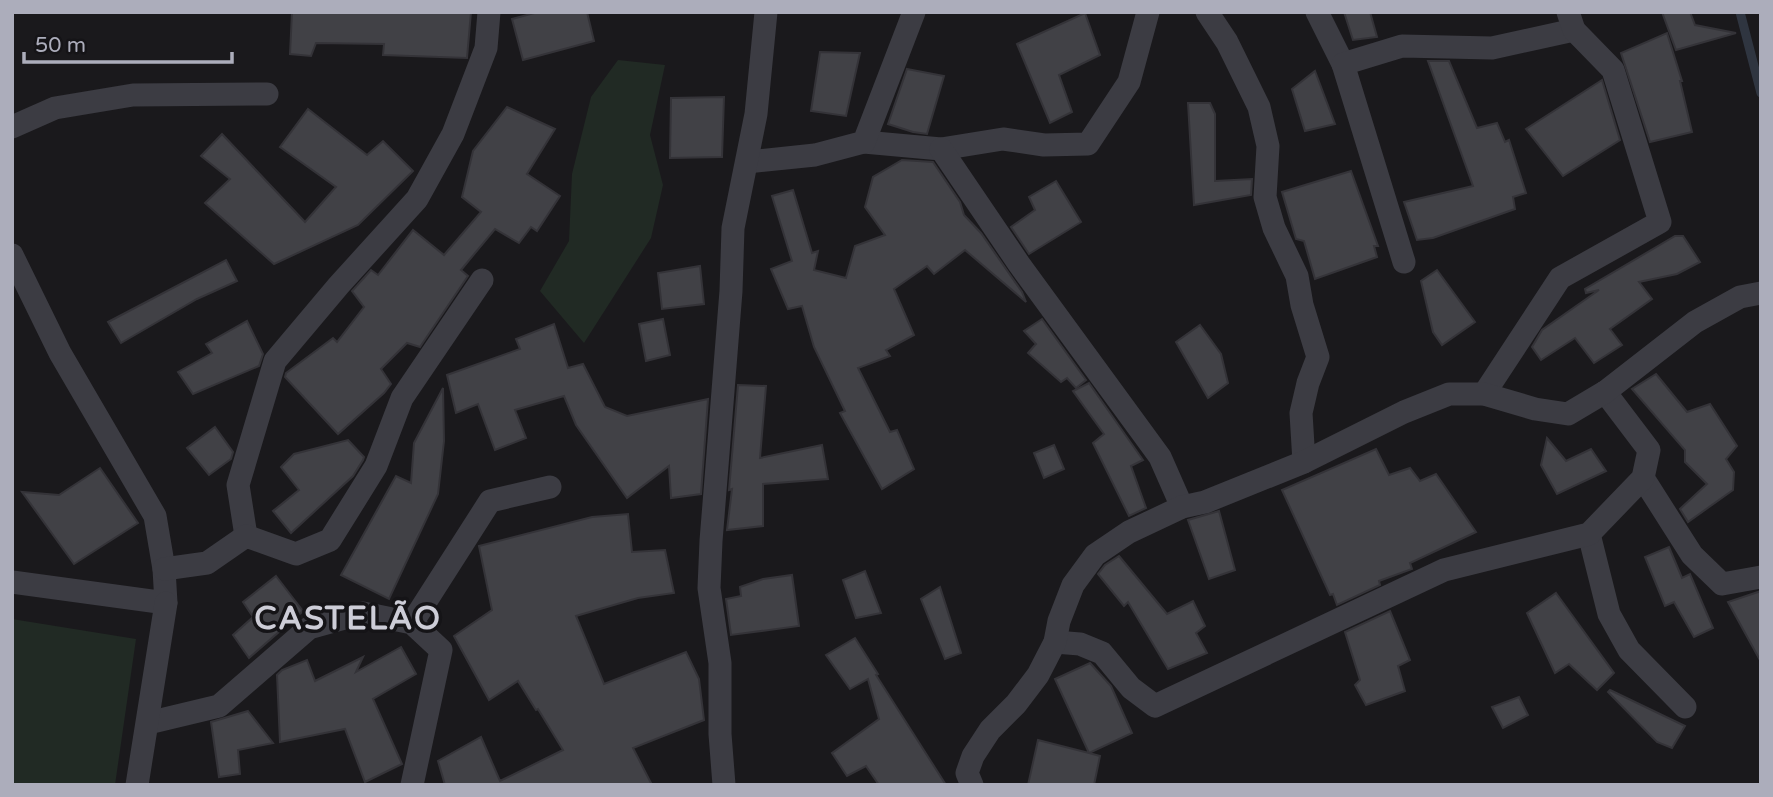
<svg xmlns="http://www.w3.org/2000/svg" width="1773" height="797" font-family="'Varela Round',sans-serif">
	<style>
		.green { fill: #212a24 }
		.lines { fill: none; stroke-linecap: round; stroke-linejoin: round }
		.stream { stroke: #2f3540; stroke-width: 9 }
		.building { fill: #414146; stroke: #343338; stroke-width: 2 }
		.minor { stroke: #3c3c43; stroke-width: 23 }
		.labels { text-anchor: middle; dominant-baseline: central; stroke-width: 7; stroke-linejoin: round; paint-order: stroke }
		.district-label { font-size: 32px; font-weight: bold; letter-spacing: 2px; fill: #cdcdd7; stroke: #151417 }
	</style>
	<rect width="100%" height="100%" fill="#1a191c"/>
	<g class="green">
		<polygon points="618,60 665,65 650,135 663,185 651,238 584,343 540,291 569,241 572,174 591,97"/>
		<polygon points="12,619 136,639 115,785 12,785"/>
	</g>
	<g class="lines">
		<polyline class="stream" points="1740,12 1761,93"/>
	</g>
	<g class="building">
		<polygon points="292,12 471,12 467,58 383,55 384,44 316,43 311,56 290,54"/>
		<polygon points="538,12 587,12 594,41 523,60 512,19"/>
		<polygon points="1344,12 1370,12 1377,37 1353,40"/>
		<polygon points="1662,12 1690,12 1695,25 1736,33 1676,50"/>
		<polygon points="1085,13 1100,55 1059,75 1072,112 1050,123 1017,44"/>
		<polygon points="1667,33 1682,81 1680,81 1692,132 1650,142 1621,53"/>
		<polygon points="820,52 860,53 846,116 811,111"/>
		<polygon points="1428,61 1449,61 1477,128 1497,123 1505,142 1509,140 1526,193 1513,197 1515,209 1433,238 1417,240 1404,202 1473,186"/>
		<polygon points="907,69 944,76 927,134 913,132 888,124"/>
		<polygon points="1315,71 1335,124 1305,131 1292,89"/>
		<polygon points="1602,80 1620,140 1563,176 1526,129"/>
		<polygon points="724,97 722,157 670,158 671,98"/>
		<polygon points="1188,103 1210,103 1215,114 1215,181 1252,179 1251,195 1194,205"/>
		<polygon points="507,107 555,129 527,174 560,196 537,231 531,227 519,243 495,229 461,270 468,276 422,344 420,347 407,343 381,369 391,384 384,393 338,434 285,377 286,373 333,338 337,342 364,307 352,291 371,270 378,275 413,230 444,255 481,212 462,197 473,151"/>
		<polygon points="308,109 367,155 383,141 413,171 358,225 274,264 205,203 230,179 201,156 222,134 305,222 336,187 280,147"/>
		<polygon points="902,160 933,162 960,202 964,215 981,233 1022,292 1026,302 965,250 934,274 927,266 894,289 914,335 886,350 890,356 858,368 890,432 897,430 914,469 882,489 840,413 845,411 814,347 802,306 788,309 771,269 792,261 772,196 793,190 812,253 818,251 814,270 846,278 855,246 885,235 865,207 873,177"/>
		<polygon points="1351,171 1378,246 1374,246 1377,257 1315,279 1304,241 1296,239 1282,192"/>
		<polygon points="1056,181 1081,222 1029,254 1011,227 1035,210 1029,197"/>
		<polygon points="1675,236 1683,236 1700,262 1677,274 1639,282 1652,299 1610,329 1622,345 1594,363 1575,338 1541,360 1532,347 1542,330 1599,290 1586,293 1585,289"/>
		<polygon points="226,260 237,281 197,299 121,343 108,322"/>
		<polygon points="700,266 704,304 662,309 658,273"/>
		<polygon points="1437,270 1475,322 1442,345 1433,332 1421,281"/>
		<polygon points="663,319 670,355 646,361 639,324"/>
		<polygon points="1042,319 1086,380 1076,388 1067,378 1061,382 1028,353 1036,344 1024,331"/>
		<polygon points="247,321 263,354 259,366 193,394 178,372 212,353 206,344"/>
		<polygon points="554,324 568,368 583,364 605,407 627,416 708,399 701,494 671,498 669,466 627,498 576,425 564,396 515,410 526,438 495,450 478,404 456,413 447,375 520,349 516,339"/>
		<polygon points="1200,325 1221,354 1228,383 1208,398 1176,342"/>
		<polygon points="1656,374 1687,412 1710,404 1737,446 1726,459 1734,472 1733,490 1688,522 1680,509 1707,484 1685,462 1685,450 1632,389"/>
		<polygon points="1089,383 1143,460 1131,466 1146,508 1129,516 1093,443 1104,434 1073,391"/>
		<polygon points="738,385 766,386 760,458 822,445 828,479 763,484 763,526 727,530 732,489 729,490"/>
		<polygon points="443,388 444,441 438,494 389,599 341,575 396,476 411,483 414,443"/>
		<polygon points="215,427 233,452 231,459 209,475 187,448"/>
		<polygon points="1547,438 1566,461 1591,449 1606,471 1557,494 1541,465"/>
		<polygon points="348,440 364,457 363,460 353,476 291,533 273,511 299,490 281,467 294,454"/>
		<polygon points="1054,445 1064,469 1044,478 1034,453"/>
		<polygon points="1376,449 1389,475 1410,468 1420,481 1436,474 1476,532 1410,563 1412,569 1379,581 1380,585 1337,605 1333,594 1330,595 1282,490"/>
		<polygon points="100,468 138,523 74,564 22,492 59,495"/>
		<polygon points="1219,511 1235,570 1209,579 1188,520"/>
		<polygon points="628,514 632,552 665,550 674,593 638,598 576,616 604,684 686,652 699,679 704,720 633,748 652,785 445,785 438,761 481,737 500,781 563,750 538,709 536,710 518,681 489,700 454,636 492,610 479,546 592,517"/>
		<polygon points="1669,547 1682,578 1690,574 1713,628 1694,637 1674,602 1665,606 1645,557"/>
		<polygon points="1119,556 1167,614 1193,601 1205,626 1196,633 1207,653 1168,669 1128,602 1124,606 1098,574 1105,565"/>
		<polygon points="865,571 881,613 856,618 843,580"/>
		<polygon points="792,575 799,626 731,635 726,599 741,596 740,587 763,579"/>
		<polygon points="276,576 303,611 249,658 233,635 253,617 243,602"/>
		<polygon points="940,587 961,653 945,659 921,599"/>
		<polygon points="1761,591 1761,662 1728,602"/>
		<polygon points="1556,593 1614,673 1597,690 1569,664 1555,673 1527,613"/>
		<polygon points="1390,611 1410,660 1398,666 1405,691 1366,705 1355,685 1360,680 1345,632"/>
		<polygon points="855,638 878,674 876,675 946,785 879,785 866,766 847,776 832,753 879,719 868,679 850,689 826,655"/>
		<polygon points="401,647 416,674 373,699 402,764 365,782 345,729 280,742 277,675 282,670 307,660 315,681 363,657 356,672"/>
		<polygon points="1090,663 1111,686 1132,733 1089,753 1100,756 1094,785 1028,785 1038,740 1089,753 1055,679"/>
		<polygon points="1610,690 1685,726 1672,748 1657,742 1608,692"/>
		<polygon points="1519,697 1528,715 1503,728 1492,707"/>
		<polygon points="248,711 273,743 238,750 240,774 219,777 211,722"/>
	</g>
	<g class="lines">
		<g class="minor">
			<polyline points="1207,12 1227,42 1259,107 1268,146 1265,197 1274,228 1297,276 1302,305 1318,357 1308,383 1301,413 1304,462"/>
			<polyline points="1317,12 1343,64"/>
			<polyline points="12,127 55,108 133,95 267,94"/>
			<polyline points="864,142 941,149 1003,139 1044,145 1088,144 1129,82 1148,12"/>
			<polyline points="941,149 1019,264 1160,457 1182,507"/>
			<polyline points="747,162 815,155 864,142 914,12"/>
			<polyline points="12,255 60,353 155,516 164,569 166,603 12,582"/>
			<polyline points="1404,262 1343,64 1402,46 1492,48 1574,30"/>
			<polyline points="1484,394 1560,278 1660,222 1613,70 1574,30 1568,12"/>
			<polyline points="1643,478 1692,555 1722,584 1761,577"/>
			<polyline points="1589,534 1609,614 1629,650 1685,707"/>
			<polyline points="246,536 238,485 275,361 339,285 417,199 453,134 486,48 489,12"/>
			<polyline points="164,569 207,563 246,536 296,554 330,540 376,466 402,398 482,280"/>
			<polyline points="412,623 490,501 550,487"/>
			<polyline points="1055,642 1080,644 1102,653 1131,688 1155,706 1444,570 1589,534 1643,478 1649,450 1605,392"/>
			<polyline points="148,723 219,706 309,628 363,613 412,623 441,650 412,785"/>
			<polyline points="137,785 166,603"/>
			<polyline points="724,785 720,734 720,663 709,588 711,541 731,291 733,228 756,114 766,12"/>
			<polyline points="972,785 967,773 973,756 990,730 1016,704 1038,675 1055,642 1059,621 1073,585 1095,555 1129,532 1182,507 1205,502 1304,462 1404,412 1449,394 1484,394 1535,409 1568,414 1605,392 1695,322 1740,297 1761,293"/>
		</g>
	</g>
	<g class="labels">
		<g class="district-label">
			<text x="348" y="619">CASTELÃO</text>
		</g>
	</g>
	<rect width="1773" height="797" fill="none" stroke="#acadbb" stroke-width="28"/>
	<path d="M24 52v10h208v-10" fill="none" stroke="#acadbb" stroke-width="3.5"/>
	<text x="35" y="52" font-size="21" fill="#acadbb" stroke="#151417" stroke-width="5" paint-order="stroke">50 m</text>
</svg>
